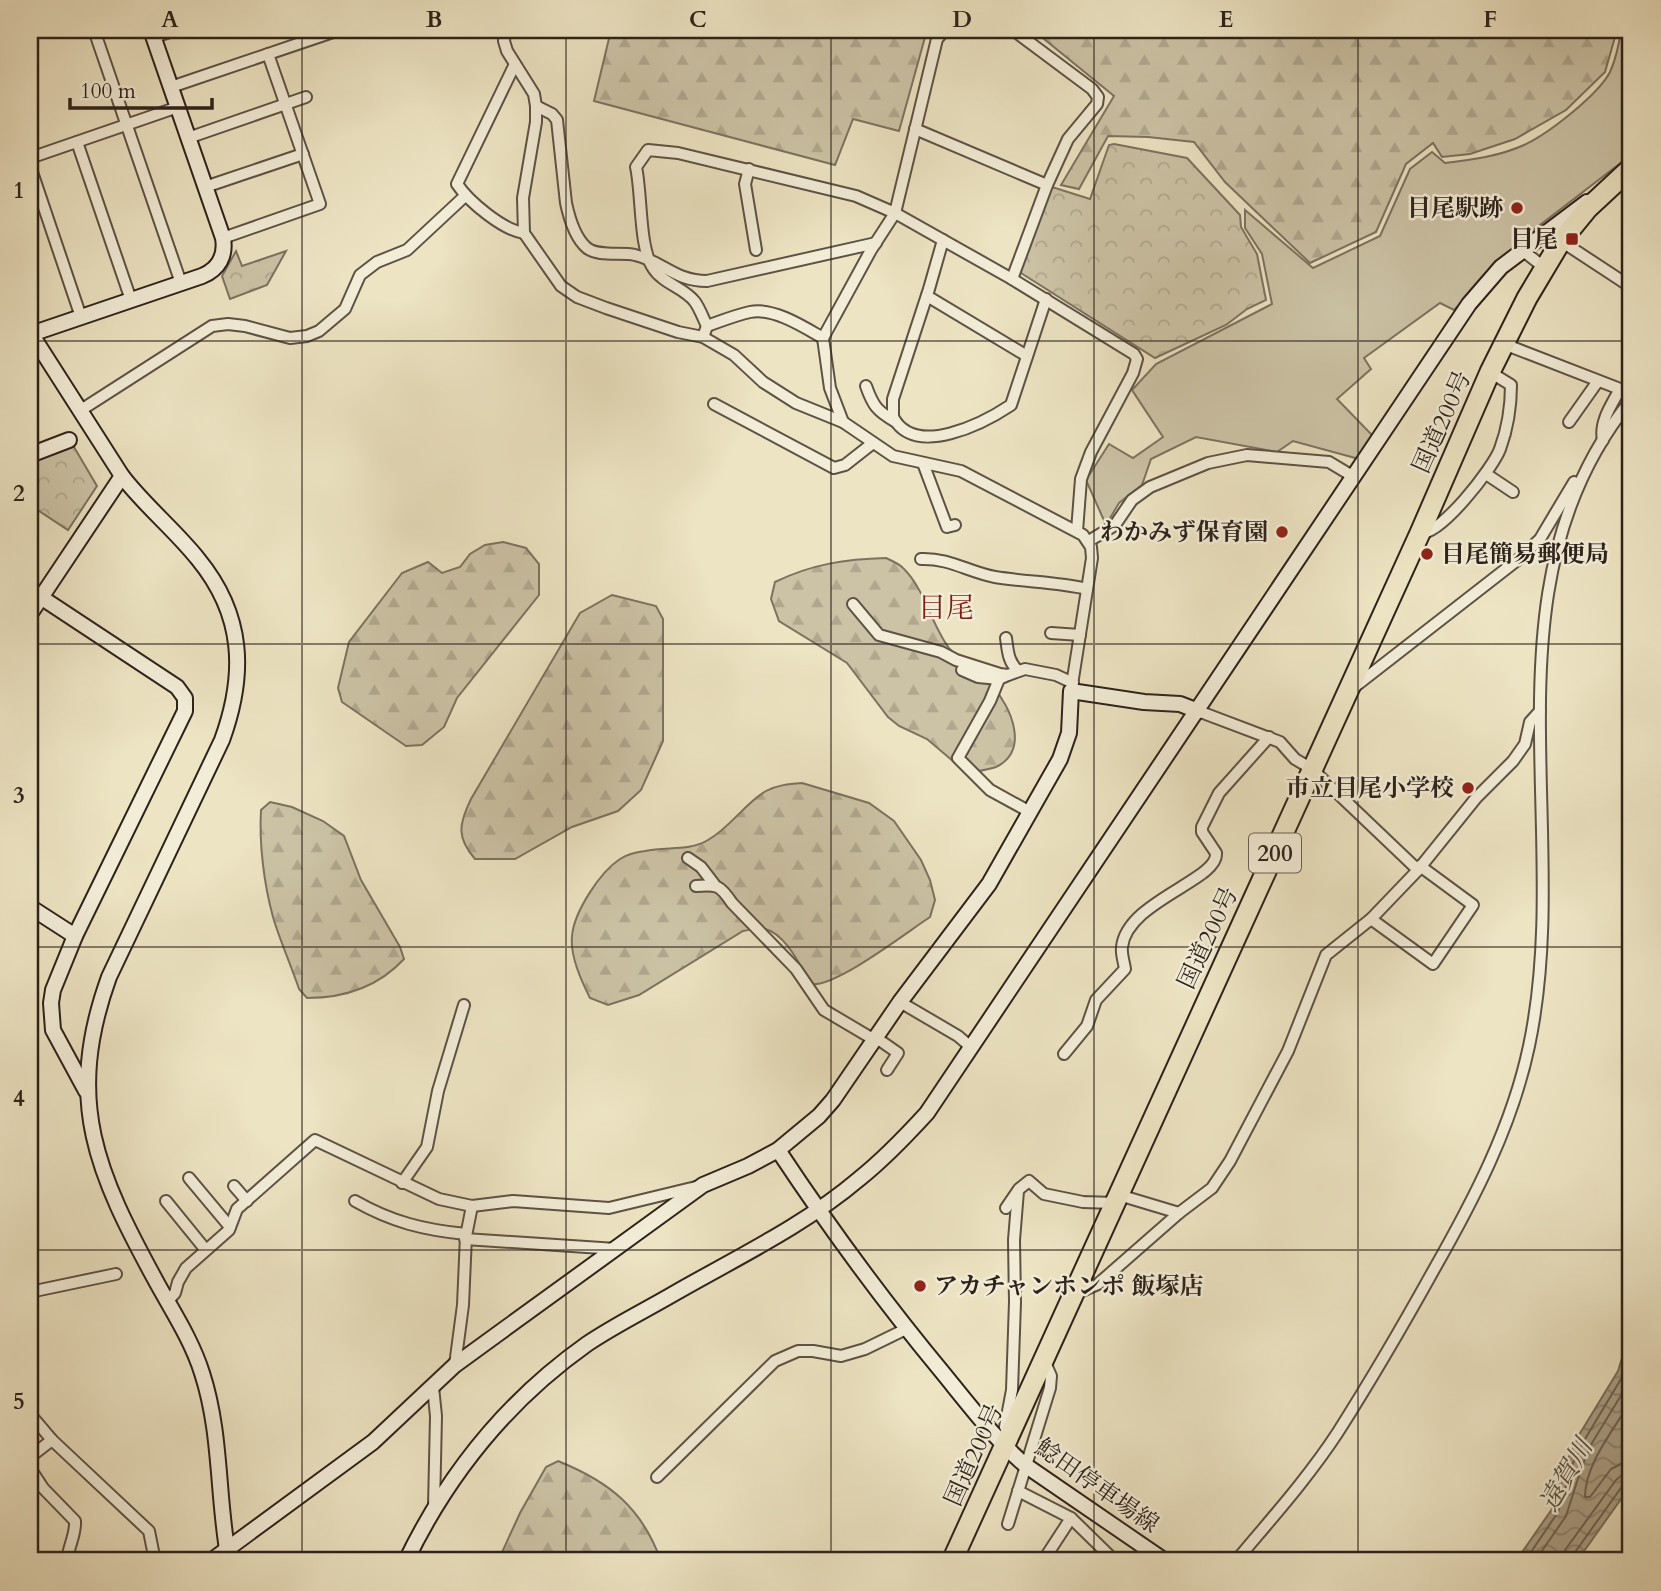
<svg xmlns="http://www.w3.org/2000/svg" width="1661" height="1591" font-family="Cardo,'Noto Serif JP',serif">
	<style>
		.grass { fill: #ccc3a6; stroke: #7c7260; stroke-width: 2 }
		.forest { fill: url(#forest-firs); stroke: #7c7260; stroke-width: 2 }
		.park { fill: url(#park-crowns); stroke: #7c7260; stroke-width: 2 }
		.water { fill: url(#water-waves); stroke: #796f5e; stroke-width: 2 }
		.lines { fill: none; stroke-linecap: round; stroke-linejoin: round }
		.shore { stroke: #6c6252; stroke-width: 2 }
		.street-casing { stroke: #5d5245; stroke-width: 14 }
		.secondary-casing { stroke: #2d221b; stroke-width: 18 }
		.highway-casing { stroke: #2d221b; stroke-width: 23 }
		.street { stroke: #f3edd8; stroke-width: 10 }
		.secondary { stroke: #f3edd8; stroke-width: 14 }
		.highway { stroke: #ede4c3; stroke-width: 19 }
		.grid { fill: none; stroke: #2d221b; stroke-width: 2; stroke-opacity: 0.55 }
		.poi-dot { fill: #8f2418; stroke: #f3edd8; stroke-width: 2.5 }
		.labels { text-anchor: middle; dominant-baseline: central; stroke-width: 5; stroke-linejoin: round; paint-order: stroke }
		.shield { fill: #f3edd8; stroke: #685f54; stroke-width: 2 }
		.shield-label { font-size: 23px; font-weight: bold; fill: #2d221b }
		.poi-label { font-size: 24px; font-weight: bold; fill: #2d221b; stroke: #f3edd8; text-anchor: end }
		.street-label { font-size: 24px; fill: #2d221b; stroke: #f3edd8 }
		.water-label { font-size: 26px; font-style: italic; fill: #594f42; stroke: #f3edd8 }
		.quarter-label { font-size: 28px; fill: #7a1f14; stroke: #f3edd8 }
		.neatline { fill: none; stroke: #2d221b; stroke-width: 2.5 }
		.grid-label { font-size: 23px; text-anchor: middle; font-weight: bold; fill: #2d221b }
	</style>
	<defs>
		<pattern id="forest-firs" width="22" height="20" patternUnits="userSpaceOnUse" patternTransform="scale(1.75)"><rect width="22" height="20" fill="#ccc3a6"/><path d="M5 1l3.5 6h-7zM16 11l3.5 6h-7z" fill="#b0a78e"/></pattern>
		<pattern id="park-crowns" width="20" height="18" patternUnits="userSpaceOnUse" patternTransform="scale(1.75)"><rect width="20" height="18" fill="#ccc3a6"/><path d="M2 6a3 3 0 1 1 6 0M12 15a3 3 0 1 1 6 0" fill="none" stroke="#b0a78e"/></pattern>
		<pattern id="water-waves" width="16" height="10" patternUnits="userSpaceOnUse" patternTransform="scale(1.75)"><rect width="16" height="10" fill="#aca28a"/><path d="M0 5q4-4 8 0t8 0" fill="none" stroke="#8c8470"/></pattern>
	</defs>
	<rect width="100%" height="100%" fill="#ede4c3"/>
	<filter id="stains"><feTurbulence type="fractalNoise" baseFrequency=".00286" numOctaves="4"/><feColorMatrix values="0 0 0 0 .2 0 0 0 0 .09 0 0 0 0 .02 0 0 0 .5 -.17"/></filter>
	<radialGradient id="worn" r=".72"><stop offset=".6" stop-color="#630" stop-opacity="0"/><stop offset="1" stop-color="#630" stop-opacity=".3"/></radialGradient>
	<path class="grass" d="M1621,30H1631V155L1523,238L1454,310L1440,303L1364,358L1371,369L1337,399L1374,437L1359,459L1293,441L1277,452L1196,437L1151,459L1142,485L1119,503L1106,525L1086,480L1109,444L1133,458L1163,437L1132,390L1156,364L1272,304L1262,254L1245,228V210L1313,268L1380,236L1410,169L1432,152L1445,163C1471,160 1500,156 1524,145C1548,134 1598,95 1610,72C1616,59 1619,44 1621,30Z"/>
	<g class="forest">
		<polygon points="611,30 927,30 899,131 853,119 835,165 594,101"/>
		<polygon points="1033,30 1617,30 1605,72 1566,110 1515,139 1470,154 1442,157 1433,143 1406,164 1376,232 1310,263 1225,182 1194,142 1148,137 1108,136 1079,189 1061,185 1114,96"/>
		<polygon points="503,542 526,548 539,564 539,595 457,698 444,727 422,745 406,746 342,702 338,688 349,642 402,573 428,562 442,573 460,567 470,554 485,545"/>
		<path d="M886,558C892,561 900,564 904,569C925,590 931,624 949,648C961,663 980,673 993,687C1011,707 1029,749 998,766C990,770 977,771 967,773L927,739L899,726L888,717L847,663L779,621L771,599L775,582C812,564 846,559 886,558Z"/>
		<path d="M612,595L656,606L663,619V741L641,790L618,811L572,827L515,859H475C456,837 459,824 471,799L580,613Z"/>
		<path d="M802,783L869,803L894,821L921,860L930,880L935,900L930,917C907,932 835,988 811,984C801,967 785,933 765,929C758,927 750,930 743,931L639,995L608,1005L590,998C581,980 570,956 572,936C574,912 600,872 620,859C626,855 637,852 645,851C667,846 688,852 708,840C731,827 745,803 766,791C777,785 789,784 802,783Z"/>
		<path d="M270,802L292,807L323,821L344,836L361,880L400,947L404,959C379,986 345,998 307,998L299,989C291,965 280,941 273,917C264,884 259,844 261,810Z"/>
		<path d="M558,1461C610,1482 642,1508 661,1561H498L520,1513L546,1467Z"/>
	</g>
	<g class="park">
		<polygon points="1114,144 1187,158 1240,215 1241,227 1257,254 1266,300 1247,309 1226,325 1155,358 1021,273 1021,267 1052,187 1090,199 1109,145"/>
		<polygon points="236,251 242,266 286,251 267,285 230,299 222,276"/>
		<polygon points="71,442 97,486 68,530 30,505 30,458"/>
	</g>
	<polygon class="water" points="1631,1329 1631,1485 1577,1561 1516,1561 1552,1509 1567,1461 1579,1435 1618,1371"/>
	<g class="lines">
		<g class="shore">
			<path d="M1631,1400C1615,1429 1585,1463 1585,1497H1590L1611,1469L1621,1464L1631,1463"/>
			<polyline points="1525,1561 1558,1512 1573,1463 1585,1439 1624,1374 1631,1350"/>
			<polyline points="1535,1561 1566,1516 1582,1466 1592,1443 1631,1379"/>
			<polyline points="1563,1561 1565,1550 1616,1480 1622,1475 1631,1473"/>
			<polyline points="1572,1561 1573,1555 1623,1485 1631,1482"/>
		</g>
		<g class="street-casing">
			<g id="street">
				<polyline points="94,30 181,283"/>
				<polyline points="505,30 504,41 507,51 534,94 536,106 536,122 523,198 524,233 561,286 577,297 606,308 678,332 703,337 734,355 763,382 796,403 843,422 893,456 961,471 1083,535 1091,547 1092,558 1071,691"/>
				<polyline points="154,37 176,30"/>
				<path d="M515,64L457,184C469,202 503,230 524,233"/>
				<polyline points="171,87 333,32 332,30"/>
				<path d="M536,106L552,114L557,120L566,203C569,217 575,238 587,248C598,257 621,252 635,255C664,262 675,281 707,281L876,243"/>
				<polyline points="915,129 1047,185"/>
				<polyline points="188,138 306,97"/>
				<polyline points="77,142 131,300"/>
				<polyline points="30,158 178,107"/>
				<polyline points="30,166 81,317"/>
				<polyline points="749,169 745,184 756,250"/>
				<polyline points="205,187 303,154"/>
				<polyline points="223,238 320,204 268,54"/>
				<path d="M943,240L929,289L893,399V417C915,459 984,423 1011,405L1046,299"/>
				<polyline points="1561,241 1631,287"/>
				<polyline points="1522,250 1545,268"/>
				<polyline points="1012,279 1047,185 1068,139 1097,104 1098,97 1092,89 1013,30"/>
				<polyline points="927,296 1027,356"/>
				<path d="M707,326C721,321 736,315 750,312C773,307 804,327 823,338"/>
				<path d="M703,337L707,326C703,318 700,309 695,302C685,288 663,284 653,268C639,248 642,194 636,167L648,150L678,153L856,196L895,213L1012,279L1134,354L1137,359L1133,373L1091,452L1081,479L1077,531"/>
				<path d="M1504,344L1620,389C1612,404 1599,422 1603,440"/>
				<path d="M866,386C873,406 877,411 896,422"/>
				<polyline points="714,404 834,468 845,465 873,443"/>
				<polyline points="81,410 212,326 228,324 245,326 290,338 307,336 319,331 345,309 360,275 377,262 407,250 465,196"/>
				<polyline points="843,422 830,388 823,338 871,250 895,213 937,39 945,30"/>
				<polyline points="1569,422 1598,381"/>
				<polyline points="923,463 947,527 955,525"/>
				<polyline points="1486,474 1513,492"/>
				<path d="M1420,533C1440,536 1493,468 1500,449C1507,430 1511,406 1511,385L1490,372"/>
				<polyline points="1089,541 1115,525 1132,500 1150,487 1208,463 1247,455 1329,462 1354,477"/>
				<path d="M921,559C950,558 968,572 995,577C1025,582 1057,582 1087,589"/>
				<polyline points="853,604 879,635 941,652 956,660 1000,674 1008,675 1025,669 1056,675 1073,683"/>
				<polyline points="1051,633 1080,635"/>
				<path d="M1006,638C1008,652 1008,661 1018,671"/>
				<polyline points="962,670 978,677 999,679"/>
				<polyline points="1008,675 999,679 990,701 958,758 990,790 1030,812"/>
				<polyline points="1353,688 1520,558 1540,539 1574,482"/>
				<polyline points="1198,711 1280,742 1295,759 1312,769 1418,870"/>
				<polyline points="688,858 701,867 714,884"/>
				<path d="M696,886C717,884 720,885 732,903L796,969L824,1010L873,1039"/>
				<polyline points="1371,919 1433,964 1473,905 1420,866"/>
				<polyline points="900,1002 958,1036 972,1048"/>
				<polyline points="875,1037 898,1053 887,1070"/>
				<path d="M1064,1054L1087,1026L1096,1000L1125,969C1124,962 1121,954 1122,947C1127,901 1219,880 1216,853L1202,832V827L1219,793L1269,737"/>
				<polyline points="189,1178 230,1227"/>
				<polyline points="402,1183 427,1147 438,1091 464,1005"/>
				<polyline points="234,1186 247,1201"/>
				<polyline points="1119,1195 1179,1213"/>
				<polyline points="166,1201 205,1249"/>
				<path d="M355,1201C392,1222 424,1230 466,1234"/>
				<polyline points="1006,1208 1019,1189 1029,1181 1044,1194 1083,1202 1115,1203"/>
				<polyline points="465,1239 616,1249"/>
				<polyline points="30,1292 116,1274"/>
				<polyline points="1075,1294 1098,1284 1179,1213 1212,1188 1230,1161 1288,1051 1326,955 1371,919 1418,870 1476,798 1513,761 1525,744 1530,722 1540,711"/>
				<polyline points="167,1302 175,1293 178,1282 186,1268 229,1230 237,1209 315,1140 439,1199 472,1206 513,1201 609,1208 700,1186"/>
				<polyline points="455,1365 463,1305 466,1236 472,1206"/>
				<polyline points="433,1387 436,1416 434,1507"/>
				<polyline points="30,1414 52,1440 149,1531 155,1561"/>
				<polyline points="1005,1427 1012,1390 1015,1302 1014,1240 1018,1191"/>
				<polyline points="30,1457 52,1440"/>
				<path d="M30,1468L43,1488L75,1521C76,1535 68,1547 67,1561"/>
				<polyline points="657,1477 775,1361 798,1351 813,1351 841,1356 865,1349 906,1329"/>
				<polyline points="1018,1491 1071,1518 1043,1561"/>
				<polyline points="1071,1518 1115,1561"/>
				<polyline points="1008,1524 1050,1388 1051,1376 1044,1360"/>
				<path d="M1236,1561C1271,1519 1308,1478 1338,1432C1371,1380 1402,1327 1432,1273C1473,1201 1512,1127 1529,1046C1575,830 1478,587 1631,400"/>
			</g>
		</g>
		<g class="secondary-casing">
			<g id="secondary">
				<path d="M30,332L122,476C145,506 175,530 198,559C244,615 246,674 222,740L109,977C64,1102 97,1173 157,1283C173,1312 192,1341 202,1373C222,1434 217,1499 229,1561"/>
				<path d="M31,334L202,276C219,269 226,256 223,238L151,30"/>
				<polyline points="30,455 69,440"/>
				<polyline points="30,590 177,687 185,698 185,711 75,936 53,990 51,1003 53,1030 86,1091"/>
				<polyline points="30,614 122,476"/>
				<polyline points="30,907 75,936"/>
				<path d="M778,1150C829,1227 884,1302 943,1373C969,1405 994,1438 1025,1465L1165,1561"/>
				<polyline points="211,1561 373,1442 455,1365 499,1333 703,1185 748,1166 778,1150 819,1116 833,1100 900,1002 989,884 1060,759 1069,733 1071,691 1144,702 1180,704 1198,711"/>
				<path d="M406,1561C448,1474 508,1400 587,1344C615,1325 646,1310 675,1293C736,1258 805,1225 859,1179C884,1159 906,1136 927,1113L1469,304L1501,267L1587,202"/>
			</g>
		</g>
		<g class="highway-casing">
			<polyline id="highway" points="952,1561 1420,533 1490,372 1527,298 1561,241 1588,208 1631,168"/>
		</g>
		<use href="#street" class="street"/>
		<use href="#secondary" class="secondary"/>
		<use href="#highway" class="highway"/>
	</g>
	<path class="grid" d="M302,30V1561M566,30V1561M831,30V1561M1094,30V1561M1358,30V1561M30,341H1631M30,644H1631M30,947H1631M30,1250H1631"/>
	<g class="poi-dot">
		<circle cx="1517" cy="208" r="7"/>
		<rect x="1565" y="232" width="14" height="14" rx="3.5"/>
		<circle cx="1282" cy="532" r="7"/>
		<circle cx="1427" cy="554" r="7"/>
		<circle cx="1468" cy="788" r="7"/>
		<circle cx="920" cy="1286" r="7"/>
	</g>
	<g class="labels">
		<rect class="shield" x="1249" y="833.5" width="52" height="39" rx="5"/>
		<g class="shield-label">
			<text x="1275" y="853">200</text>
		</g>
		<g class="poi-label">
			<text x="1503" y="208">目尾駅跡</text>
			<text x="1558" y="239">目尾</text>
			<text x="1268" y="532">わかみず保育園</text>
			<text x="1441" y="554" text-anchor="start">目尾簡易郵便局</text>
			<text x="1454" y="788">市立目尾小学校</text>
			<text x="934" y="1286" text-anchor="start">アカチャンホンポ 飯塚店</text>
		</g>
		<g class="street-label">
			<text transform="translate(1442 422) rotate(-66)">国道200号</text>
			<text transform="translate(1208 938) rotate(-65)">国道200号</text>
			<text transform="translate(974 1455) rotate(-66)">国道200号</text>
			<text transform="translate(1097 1486) rotate(35)">鯰田停車場線</text>
		</g>
		<g class="water-label">
			<text transform="translate(1566 1475) rotate(-60)">遠賀川</text>
		</g>
		<g class="quarter-label">
			<text x="946" y="608">目尾</text>
		</g>
	</g>
	<rect width="1661" height="1591" fill="none" stroke="#ede4c3" stroke-width="77"/>
	<path d="M70 98v10h142v-10" fill="none" stroke="#2d221b" stroke-width="3.5"/>
	<text x="80" y="98" font-size="21" fill="#2d221b" stroke="#f3edd8" stroke-width="5" paint-order="stroke">100 m</text>
	<rect x="38" y="38" width="1584" height="1514" class="neatline"/>
	<g class="grid-label">
		<text x="170" y="27">A</text>
		<text x="434" y="27">B</text>
		<text x="698" y="27">C</text>
		<text x="962" y="27">D</text>
		<text x="1226" y="27">E</text>
		<text x="1490" y="27">F</text>
		<text x="19" y="198">1</text>
		<text x="19" y="501">2</text>
		<text x="19" y="803">3</text>
		<text x="19" y="1106">4</text>
		<text x="19" y="1409">5</text>
	</g>
	<rect width="100%" height="100%" filter="url(#stains)"/>
	<rect width="100%" height="100%" fill="url(#worn)"/>
</svg>
